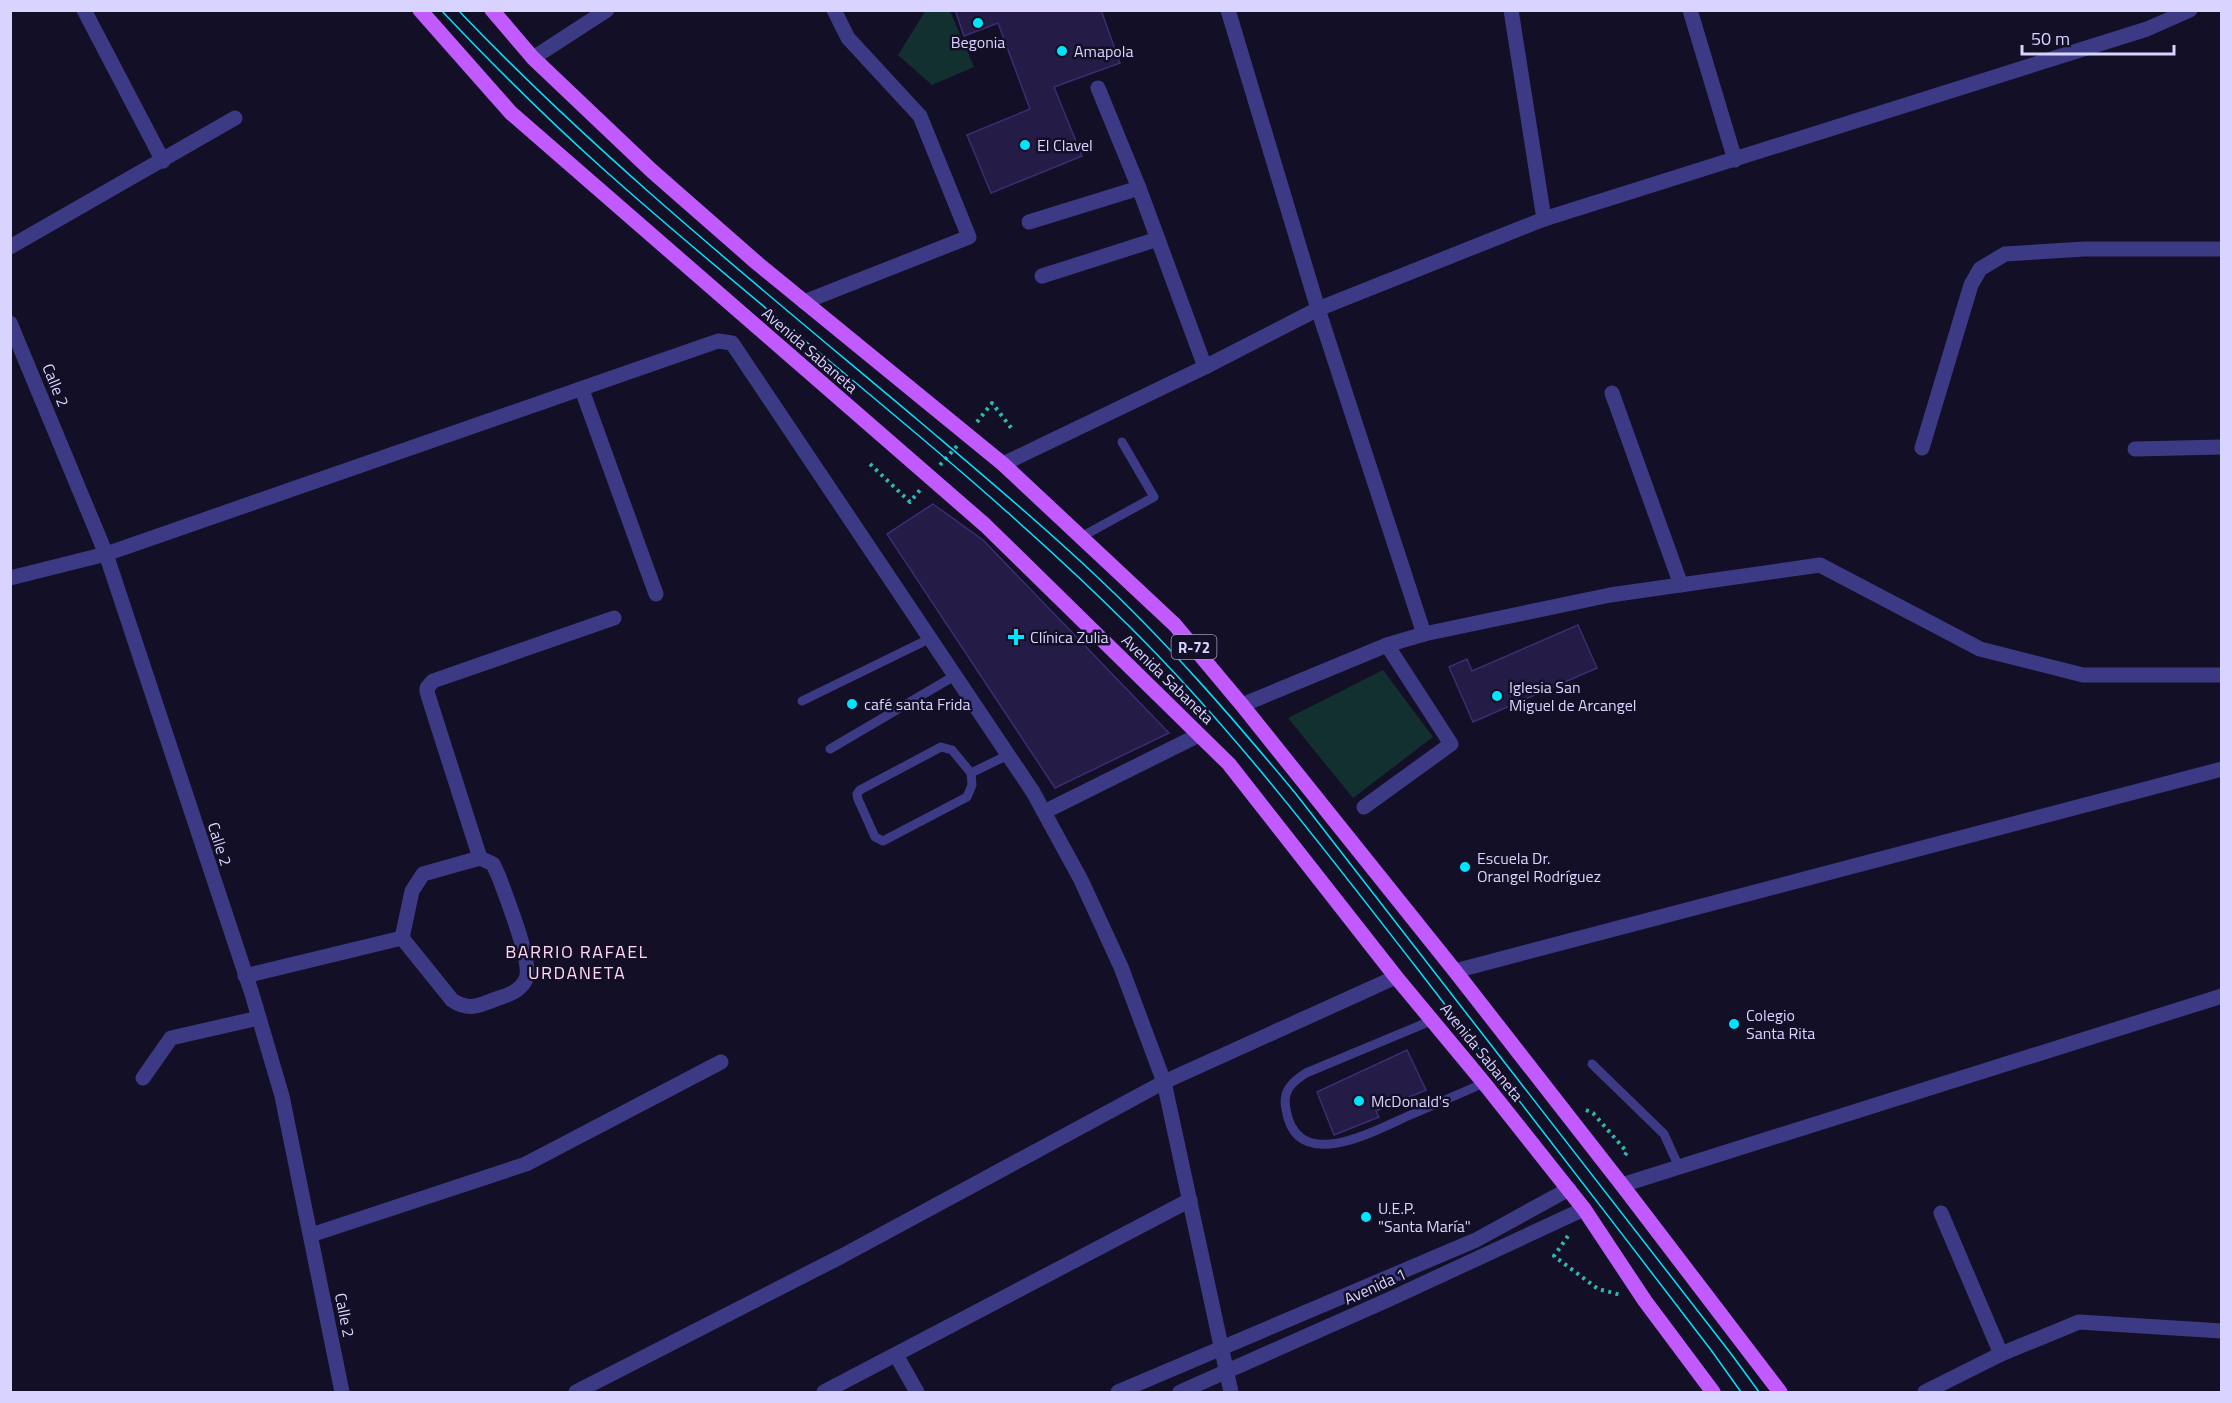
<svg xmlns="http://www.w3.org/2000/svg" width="2232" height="1403" font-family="'Titillium Web',sans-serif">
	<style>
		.green { fill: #12302f }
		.building { fill: #241b47; stroke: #3b2d73; stroke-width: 1.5 }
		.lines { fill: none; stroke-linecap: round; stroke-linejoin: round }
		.path { stroke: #2fb8b0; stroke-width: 4; stroke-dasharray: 3 4.5; stroke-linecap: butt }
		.service { stroke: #3d3a85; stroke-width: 9 }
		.minor { stroke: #3d3a85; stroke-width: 15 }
		.primary { stroke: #c25bff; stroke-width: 15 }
		.tram { stroke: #00e5ff; stroke-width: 1.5 }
		.poi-dot { fill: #00e5ff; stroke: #130f26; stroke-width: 2 }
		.labels { text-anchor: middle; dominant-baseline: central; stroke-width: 5; stroke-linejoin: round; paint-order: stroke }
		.shield { fill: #130f26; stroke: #9e99be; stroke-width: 1.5 }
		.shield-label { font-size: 15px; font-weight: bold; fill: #d9d4ff }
		.poi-label { font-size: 16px; fill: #d9d4ff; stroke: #130f26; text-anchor: start }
		.street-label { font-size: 16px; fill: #d9d4ff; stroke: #130f26 }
		.neighbourhood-label { font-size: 18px; letter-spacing: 1.5px; fill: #ffd6f0; stroke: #130f26 }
	</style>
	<rect width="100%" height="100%" fill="#130f26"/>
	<g class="green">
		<polygon points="926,10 950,11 974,67 932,85 898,55"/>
		<polygon points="1383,670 1433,737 1353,798 1288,718"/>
	</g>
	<g class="building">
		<polygon points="955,10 1101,10 1120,63 1054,87 1082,156 991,193 967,135 1030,109 998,23 964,36"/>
		<polygon points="933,504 983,540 1169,733 1055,788 887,534"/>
		<polygon points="1578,625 1597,668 1473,722 1449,667 1467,659 1472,671"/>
		<polygon points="1407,1050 1426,1090 1376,1111 1379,1117 1334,1135 1317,1092"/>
	</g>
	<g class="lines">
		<g class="path">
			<polyline points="977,422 992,403 1012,429"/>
			<polyline points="870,464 910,502 920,490"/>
			<polyline points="940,465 957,446"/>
			<polyline points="1586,1110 1593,1113 1627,1152 1623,1158"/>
			<polyline points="1568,1236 1554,1256 1598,1289 1621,1295"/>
		</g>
		<g class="service">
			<polyline points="1081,537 1154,497 1122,442"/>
			<polyline points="802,701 931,638"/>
			<polyline points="830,749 956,675"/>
			<polyline points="971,773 972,785 967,797 883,841 875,837 858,799 857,794 860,790 941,747 952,750 971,773 1008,755"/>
			<path d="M1433,1020L1306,1073C1292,1082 1282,1091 1286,1109C1296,1175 1374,1131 1408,1116C1434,1105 1459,1094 1484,1083"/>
			<polyline points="1592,1064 1664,1134 1678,1165"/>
		</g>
		<g class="minor">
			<polyline points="84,10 163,161"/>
			<polyline points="1228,10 1318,309 1424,634"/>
			<polyline points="1511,10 1544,219"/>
			<polyline points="1690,10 1735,160"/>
			<polyline points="533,58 607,10"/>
			<polyline points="1098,88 1139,188 1205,367"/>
			<polyline points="1029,222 1139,188"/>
			<polyline points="10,247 235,118"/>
			<polyline points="1042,276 1158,239"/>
			<polyline points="804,302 969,237 920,116 848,38 834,10"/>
			<polyline points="10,323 106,554 252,994 282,1096 342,1392"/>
			<polyline points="582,390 656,594"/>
			<polyline points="1612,393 1681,585"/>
			<polyline points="1922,448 1971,285 1980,269 2005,254 2084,249 2222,249"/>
			<polyline points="2135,449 2222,447"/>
			<polyline points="1003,464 1205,367 1318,309 1544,219 2147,29 2190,10"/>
			<polyline points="10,578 106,554 718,341 732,343 1033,792 1081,880 1121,967 1164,1082 1231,1392"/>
			<polyline points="1242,705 1387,645 1424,634 1610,595 1820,565 1980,649 2083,675 2222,675"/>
			<polyline points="1364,807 1451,744 1387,645"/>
			<polyline points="1044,812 1199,735"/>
			<path d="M480,858L493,864L499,877C506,897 533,963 526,979C520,992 507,995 496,999C479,1006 468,1011 452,1000L402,938L412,891L423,874Z"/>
			<polyline points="480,858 427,692 427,688 433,681 614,618"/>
			<polyline points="1455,971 2222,769"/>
			<polyline points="245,976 402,938"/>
			<polyline points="143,1078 171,1038 259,1018"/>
			<polyline points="1622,1185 2222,996"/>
			<polyline points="1941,1213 2001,1354"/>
			<polyline points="311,1235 526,1164 721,1062"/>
			<polyline points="896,1355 917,1392"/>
			<polyline points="576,1392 842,1256 1164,1082 1396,977"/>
			<polyline points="824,1392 1190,1200"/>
			<polyline points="1118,1392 1476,1240 1569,1189"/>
			<polyline points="1180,1392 1390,1299 1584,1209"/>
			<polyline points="1925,1392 2001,1354 2079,1322 2222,1331"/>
		</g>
		<g class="primary">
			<polyline points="420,10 511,113 985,525 1229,764 1396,977 1484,1083 1584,1209 1645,1301 1713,1392"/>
			<polyline points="492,10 533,58 652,171 757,263 1003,464 1175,625 1242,705 1455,971 1622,1185 1780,1392"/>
		</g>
		<g class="tram">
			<path d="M441,10C492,64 545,117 601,167C774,322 963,461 1128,625C1234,730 1324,849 1416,967C1514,1094 1613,1222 1711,1350L1741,1392"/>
			<path d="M458,10C600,159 762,289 919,421C978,471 1037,520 1093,573C1166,641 1232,717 1296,794L1732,1355L1759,1392"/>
		</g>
	</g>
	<g class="poi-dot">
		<circle cx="978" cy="23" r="6"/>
		<circle cx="1062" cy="51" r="6"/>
		<circle cx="1025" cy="145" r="6"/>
		<path d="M1013 628h6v6h6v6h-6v6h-6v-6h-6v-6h6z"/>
		<circle cx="1497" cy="696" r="6"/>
		<circle cx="852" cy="704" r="6"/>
		<circle cx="1465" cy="867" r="6"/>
		<circle cx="1734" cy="1024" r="6"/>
		<circle cx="1359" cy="1101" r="6"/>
		<circle cx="1366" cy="1217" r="6"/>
	</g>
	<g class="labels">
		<rect class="shield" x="1171.5" y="635" width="45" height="24" rx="4.5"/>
		<g class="shield-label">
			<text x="1194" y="647">R-72</text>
		</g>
		<g class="poi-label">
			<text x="978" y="42" text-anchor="middle">Begonia</text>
			<text x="1074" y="51">Amapola</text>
			<text x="1037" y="145">El Clavel</text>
			<text x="1030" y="637">Clínica Zulia</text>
			<text x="1509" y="687">Iglesia San<tspan x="1509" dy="18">Miguel de Arcangel</tspan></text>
			<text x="864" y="704">café santa Frida</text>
			<text x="1477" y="858">Escuela Dr.<tspan x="1477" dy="18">Orangel Rodríguez</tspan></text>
			<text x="1746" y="1015">Colegio<tspan x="1746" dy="18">Santa Rita</tspan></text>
			<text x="1371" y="1101">McDonald's</text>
			<text x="1378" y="1208">U.E.P.<tspan x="1378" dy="18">"Santa María"</tspan></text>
		</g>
		<g class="street-label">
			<text transform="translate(810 350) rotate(41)">Avenida Sabaneta</text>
			<text transform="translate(56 385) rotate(68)">Calle 2</text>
			<text transform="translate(1168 679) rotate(44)">Avenida Sabaneta</text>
			<text transform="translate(220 844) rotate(72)">Calle 2</text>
			<text transform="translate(1482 1052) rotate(51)">Avenida Sabaneta</text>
			<text transform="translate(1375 1286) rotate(-24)">Avenida 1</text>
			<text transform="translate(345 1315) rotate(79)">Calle 2</text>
		</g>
		<g class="neighbourhood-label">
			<text x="577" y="951">BARRIO RAFAEL<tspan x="577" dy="21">URDANETA</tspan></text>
		</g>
	</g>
	<rect width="2232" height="1403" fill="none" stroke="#d9d4ff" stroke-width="24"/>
	<path d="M2022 45v9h152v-9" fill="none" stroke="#d9d4ff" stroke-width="3"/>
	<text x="2031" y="45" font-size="18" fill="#d9d4ff" stroke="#130f26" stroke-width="4.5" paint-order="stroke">50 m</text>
</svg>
